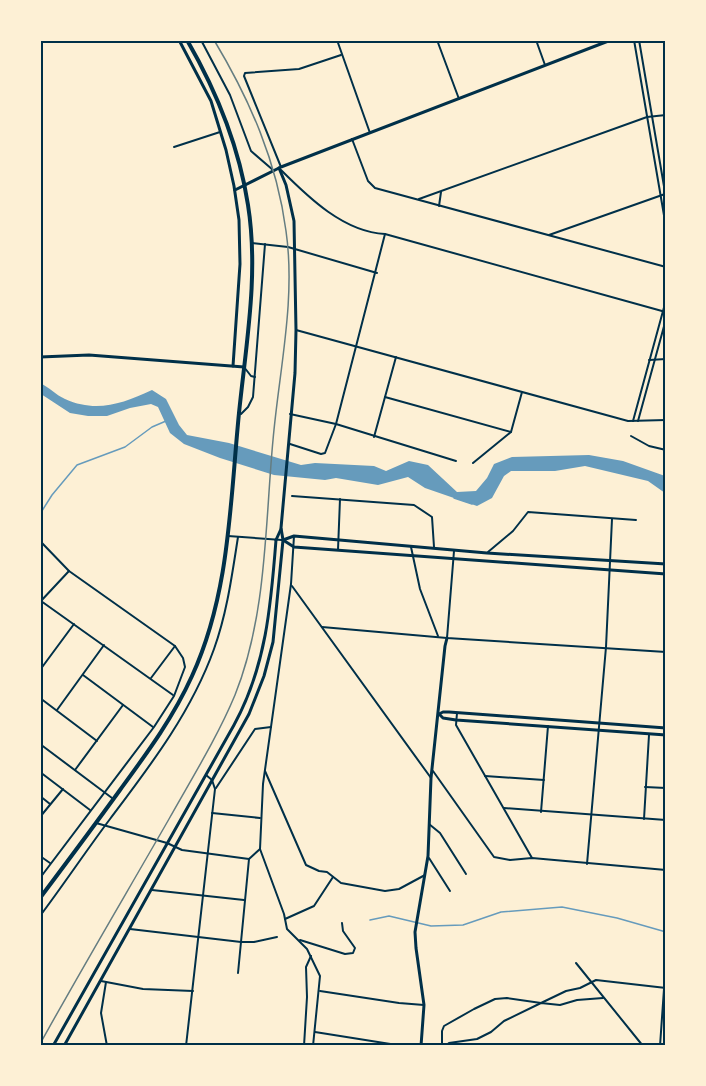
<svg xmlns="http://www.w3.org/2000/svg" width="706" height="1086" font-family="'DejaVu Sans',sans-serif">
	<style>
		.water { fill: #669bbc }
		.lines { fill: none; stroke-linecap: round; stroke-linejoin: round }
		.stream { stroke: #669bbc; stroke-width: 1.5 }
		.minor { stroke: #003049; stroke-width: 2 }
		.tertiary { stroke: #003049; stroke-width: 3 }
		.secondary { stroke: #003049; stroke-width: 3 }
		.trunk { stroke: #003049; stroke-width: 4 }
		.rail { stroke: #657d81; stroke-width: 1.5 }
		.neatline { fill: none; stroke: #003049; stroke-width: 2 }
	</style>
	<rect width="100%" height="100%" fill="#fdf0d5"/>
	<path class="water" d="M40,383C49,387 56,395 65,399C96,413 122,404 152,390L166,399L179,425L187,435L229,443L301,465L315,463L374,466L386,471L409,461L428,465L457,492L476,491L487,478L494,464L512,457L589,455L623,461L665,476V493L648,481L585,466L555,471H511L504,476L492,498L477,506L425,488L408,477L378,485L336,478L325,480L274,475L220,458L184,444L170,433L158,407L151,404L130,408L107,416H88L70,413L41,394Z"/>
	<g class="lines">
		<g class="stream">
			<polyline points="454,498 472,504"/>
			<polyline points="40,514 52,495 77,465 125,447 152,427 166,421"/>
			<polyline points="370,920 389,916 431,926 463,925 501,912 562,907 617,918 666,932"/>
		</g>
		<g class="minor">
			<polyline points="201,40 230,95 251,151 273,170"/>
			<polyline points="337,40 370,133"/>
			<polyline points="437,40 459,99"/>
			<polyline points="536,40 545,65"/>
			<polyline points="634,40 666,227"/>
			<polyline points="639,40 666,198"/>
			<polyline points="352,139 368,181 375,188 666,267"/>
			<polyline points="174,147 220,132"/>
			<polyline points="281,167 244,76 245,73 299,69 341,55"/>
			<path d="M281,170C309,198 344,232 385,234L336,424L325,453L321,454L290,444"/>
			<polyline points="419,199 647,117 666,115"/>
			<polyline points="439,206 441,192"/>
			<polyline points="385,234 662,311"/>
			<polyline points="549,235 665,194"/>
			<polyline points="252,243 288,247 377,273"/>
			<polyline points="296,330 628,421 666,420"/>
			<polyline points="649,360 666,359"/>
			<polyline points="244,367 251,376 255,377"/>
			<polyline points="385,397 511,432"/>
			<polyline points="241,414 248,407 253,397 265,244"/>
			<polyline points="290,414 336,424 456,461"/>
			<polyline points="633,421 666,300"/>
			<polyline points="638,421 666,319"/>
			<polyline points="631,436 649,446 666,450"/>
			<polyline points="374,437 396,357"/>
			<polyline points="473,463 511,432 522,392"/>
			<polyline points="292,496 414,505 432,517 434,547"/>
			<polyline points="228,536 282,540"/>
			<polyline points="294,536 291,584 263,784 260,849 284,914 287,929 307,949 320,976 313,1046"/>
			<polyline points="411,547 420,589 438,636"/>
			<polyline points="338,550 340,499"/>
			<polyline points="488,552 513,531 528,512 636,520"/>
			<polyline points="292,586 431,778"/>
			<polyline points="41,601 173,695"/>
			<polyline points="40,602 69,571"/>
			<polyline points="322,627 447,638 666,652"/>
			<polyline points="447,638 454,551"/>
			<polyline points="40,670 74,624"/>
			<polyline points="83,675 153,727"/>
			<polyline points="151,678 175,646"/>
			<polyline points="40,698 97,741"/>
			<polyline points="57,710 104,645"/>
			<polyline points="457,713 456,725 532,858"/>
			<polyline points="40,744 112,798"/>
			<polyline points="75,770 123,705"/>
			<polyline points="265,771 306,865 319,871 327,872 341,883 385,891 399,889 425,875"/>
			<polyline points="433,771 494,857 510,860 532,858 666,870"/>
			<polyline points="40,772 90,810"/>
			<polyline points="485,776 544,780"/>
			<polyline points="645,787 666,788"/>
			<polyline points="216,788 255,729 271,727"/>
			<polyline points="40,796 50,804"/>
			<polyline points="504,808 666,820"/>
			<polyline points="541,812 548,726"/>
			<polyline points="212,813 260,818"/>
			<polyline points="40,817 63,789"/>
			<polyline points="644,819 649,735"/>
			<polyline points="96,823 167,843 182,850 249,859"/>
			<polyline points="429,824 440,833 466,874"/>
			<polyline points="40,856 50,863"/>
			<polyline points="429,858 450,891"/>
			<polyline points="587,864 606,647 612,519"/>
			<polyline points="40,878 154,727 174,696 185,667 183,658 175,646 69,571 42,543"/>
			<polyline points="152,890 244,900"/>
			<path d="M40,916C64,884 86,851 110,819C150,766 191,713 214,649C227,613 232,575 238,537"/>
			<polyline points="285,919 314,906 333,877"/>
			<polyline points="130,929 241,942 254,942 277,937"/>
			<polyline points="300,940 345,954 353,953 355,948 343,931 342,923"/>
			<polyline points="576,963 643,1046"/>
			<polyline points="238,973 249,859 260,849"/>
			<polyline points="101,981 143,989 193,991"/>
			<polyline points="106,982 101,1013 107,1046"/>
			<polyline points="320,991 399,1003 424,1005"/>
			<polyline points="315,1032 403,1046"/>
			<polyline points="186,1046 215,789 212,780 206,775"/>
			<polyline points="304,1046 307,997 306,967 311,956"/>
			<polyline points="442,1046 442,1031 444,1026 474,1009 495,999 507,998 541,1003 566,991 580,988 596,980 666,988"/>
			<polyline points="445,1046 449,1043 477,1039 491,1032 504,1021 541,1003 560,1005 577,1000 603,998"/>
			<polyline points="660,1046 664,989"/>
		</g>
		<g class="tertiary">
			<polyline points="179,40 211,101 226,150 234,186 239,220 240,264 233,366"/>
			<polyline points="279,168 286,185 294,221 296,330 295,373 281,528 283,540"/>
			<polyline points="235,190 281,167 611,40"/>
			<polyline points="40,357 89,355 244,367"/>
			<polyline points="276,540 281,529"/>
			<polyline points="283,540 294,547 666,574"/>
			<polyline points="283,540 294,536 487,553 666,564"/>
			<polyline points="421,1046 424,1005 416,948 415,932 428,856 431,778 445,646 447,638"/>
		</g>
		<g class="secondary">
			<polyline points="439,714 443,718 456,720 666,735"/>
			<polyline points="439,714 443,712 449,712 666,728"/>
			<path d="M53,1046L234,725C266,667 271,605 276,540"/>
			<polyline points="64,1046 249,714 264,676 273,642 283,540"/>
		</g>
		<path class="trunk" d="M40,898C67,862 94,826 120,790C147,753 173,718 192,676C230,593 230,503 239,413C246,344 259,274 248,205C239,146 217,92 187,40"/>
		<path class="rail" d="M40,1044C82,968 126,894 169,819C192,778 217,738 235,695C267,615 265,525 273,440C279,371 296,300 286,231C277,162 250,100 214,40"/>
	</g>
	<rect width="706" height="1086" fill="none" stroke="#fdf0d5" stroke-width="84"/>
	<rect x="42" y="42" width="622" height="1002" class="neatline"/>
</svg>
